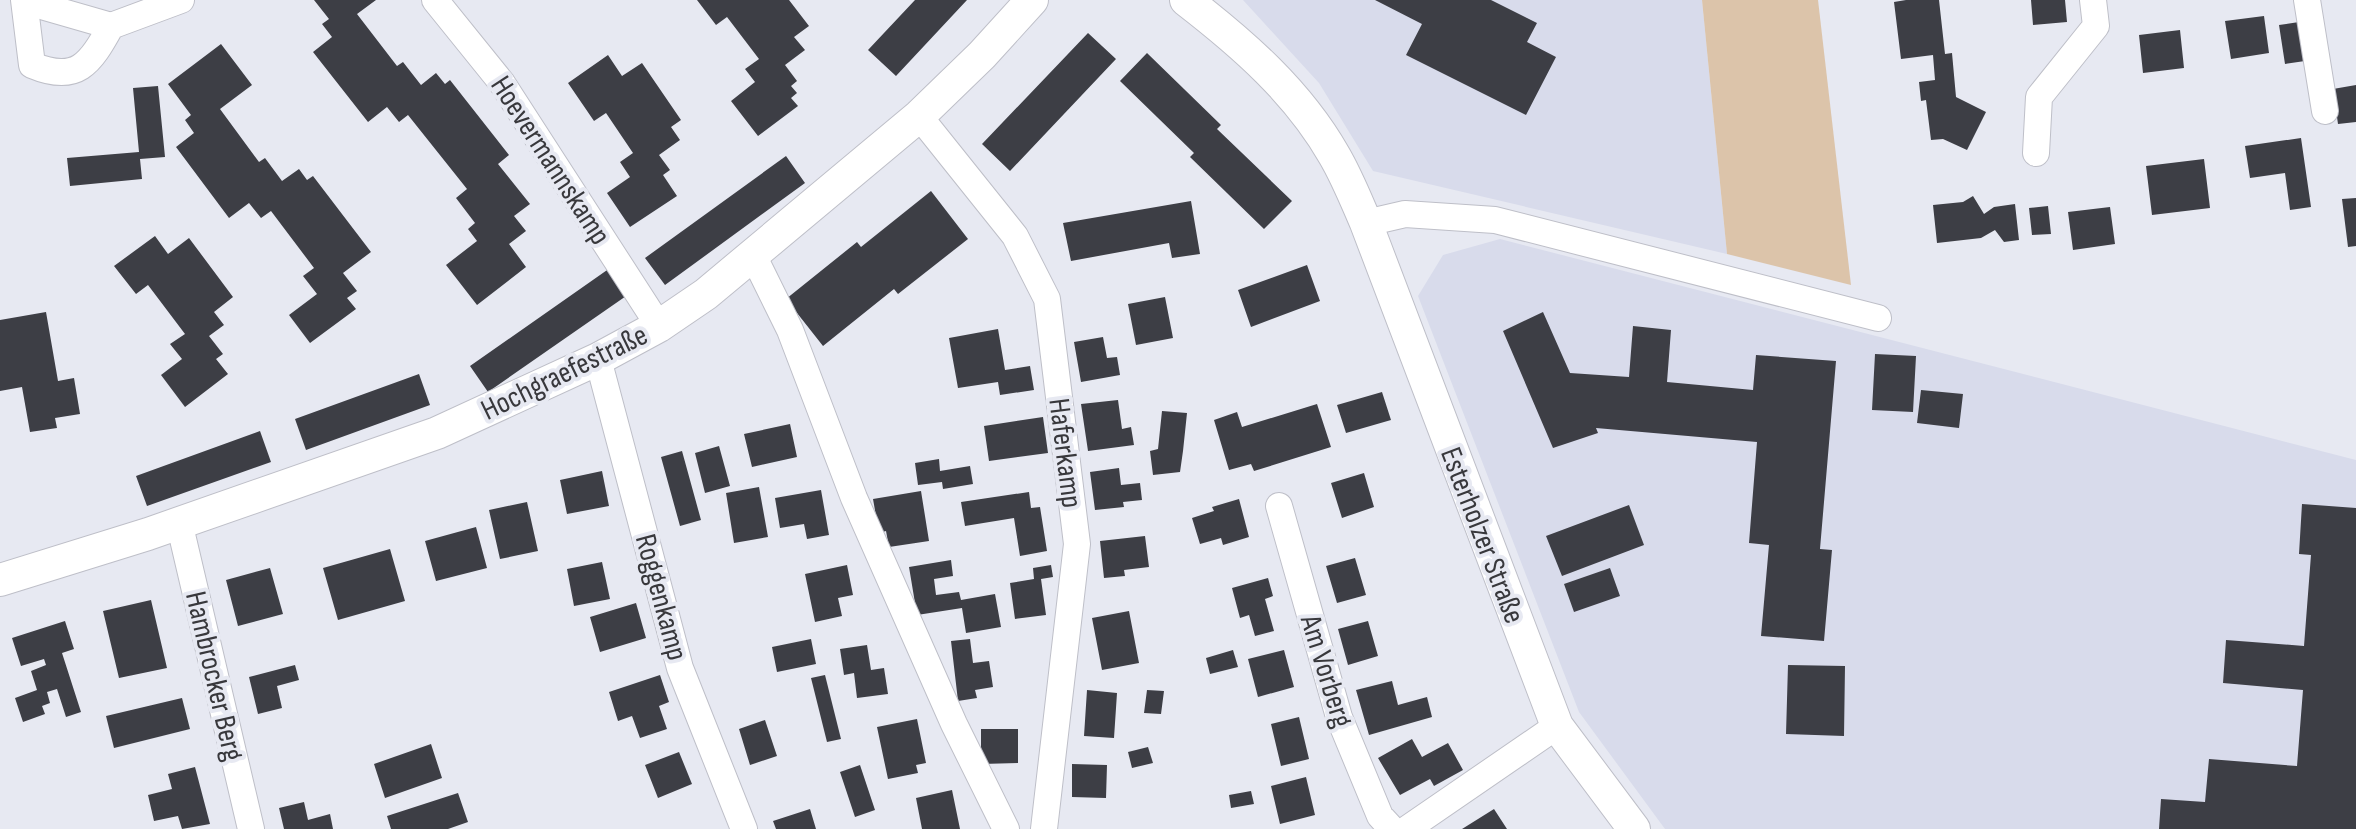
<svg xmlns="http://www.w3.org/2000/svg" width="2356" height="829" font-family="'Sofia Sans Condensed',sans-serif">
	<rect width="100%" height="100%" fill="#e7e9f2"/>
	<!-- built -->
	<path fill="#d8dbeb" d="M1243 0H1702L1727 254 1373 171 1319 83Z
		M1500 239 2356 460V829H1665L1579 712 1418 296 1443 255Z"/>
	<!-- green -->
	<path fill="#dcc4aa" d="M1702 0H1818L1851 285 1727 254Z"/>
	<!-- building -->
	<path fill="#3d3e45" d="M314 0H376L357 14 397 66 403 62 421 85 436 73 445 84 450 80 509 155 498 164 530 204 514 216 526 231 509 244 526 267 477 305 446 265 477 241 468 229 475 223 456 198 467 189 408 115 399 122 387 107 368 122 313 52 332 37 322 24 329 19Z
		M697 0H789L809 26 794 37 805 50 785 65 797 81 791 86 797 93 791 98 798 106 758 136 731 101 755 82 745 69 759 59 727 17 716 25Z
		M915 0H967L896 76 868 50Z
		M1375 0H1491L1537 23 1527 42 1556 57 1526 115 1406 55 1422 24Z
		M1906 0H1939L1945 54 1952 53 1956 97 1986 112 1967 150 1943 139 1931 140 1926 100 1921 101 1919 82 1935 80 1933 55 1901 59 1894 2Z
		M2031 0H2065L2067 22 2033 25Z
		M2264 16 2269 53 2231 59 2225 21Z
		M2299 22 2305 61 2285 64 2279 25Z
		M2180 30 2184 68 2143 73 2139 35Z
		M1088 33 1116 59 1010 171 982 144Z
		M221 44 252 85 220 109 259 162 265 158 282 181 299 169 307 180 313 176 371 252 343 273 357 291 347 298 356 309 310 343 289 315 317 294 303 276 314 268 271 211 261 218 249 203 229 218 176 147 194 133 185 120 191 115 168 84Z
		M1147 53 1221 125 1217 129 1292 201 1264 229 1190 157 1194 153 1120 81Z
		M608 55 622 76 642 63 681 120 671 127 680 140 659 155 670 170 663 175 677 196 630 227 607 193 630 177 620 162 633 153 606 113 594 121 568 83Z
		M2356 85V122L2338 124 2333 89Z
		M158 86 165 157 140 159 142 179 70 186 67 158 139 152 133 88Z
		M2301 138 2311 207 2290 210 2285 173 2250 178 2245 146Z
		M786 156 805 183 665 285 645 258Z
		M2204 159 2210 208 2152 215 2146 166Z
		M931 191 968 239 898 294 894 289 823 346 786 299 857 242 861 247Z
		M1973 196 1984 214 1994 207 2015 204 2019 240 2004 242 1995 230 1981 238 1937 243 1933 205 1963 202Z
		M2356 198V246L2348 247 2342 199Z
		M1191 201 1200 254 1172 258 1169 243 1071 261 1063 223Z
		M2048 206 2051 234 2032 235 2029 208Z
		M2110 207 2115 244 2073 250 2068 212Z
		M155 236 168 254 189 238 233 297 214 312 224 325 209 336 223 354 216 359 228 374 185 407 161 375 182 359 170 344 185 334 148 285 136 294 114 266Z
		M1307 265 1320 301 1251 327 1238 290Z
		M610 268 629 294 488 392 470 366Z
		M1165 297 1173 338 1136 345 1128 304Z
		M46 312 58 381 74 378 80 414 55 418 57 428 30 432 22 387 0 391V320Z
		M1543 312 1570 373 1629 377 1633 326 1671 330 1667 382 1753 390 1756 355 1836 361 1820 549 1832 550 1824 641 1761 636 1769 545 1749 543 1757 442 1596 428 1598 433 1553 448 1503 331Z
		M998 329 1005 370 1030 366 1034 390 1000 395 998 382 958 388 949 338Z
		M1103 337 1107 358 1117 357 1120 375 1081 382 1074 342Z
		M1875 354 1916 356 1913 412 1872 410Z
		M419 374 430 405 306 450 295 419Z
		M1921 390 1963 394 1959 428 1917 423Z
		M1382 392 1391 420 1346 433 1337 405Z
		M1118 400 1122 429 1131 427 1134 445 1088 451 1081 404Z
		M1317 404 1331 447 1254 471 1251 464 1229 470 1214 420 1237 412 1242 427Z
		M1162 411 1187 413 1183 451 1180 472 1153 475 1150 451 1158 449Z
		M1043 417 1048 453 989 461 984 426Z
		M790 424 797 457 752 467 744 434Z
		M260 431 271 462 147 506 136 476Z
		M719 446 730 486 705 493 695 453Z
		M682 451 701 520 680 526 661 457Z
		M939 459 940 471 970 466 973 484 943 489 942 482 918 485 915 463Z
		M1119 468 1121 485 1140 483 1142 500 1123 502 1124 507 1095 510 1090 472Z
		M602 471 609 506 567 514 560 480Z
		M1364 473 1374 507 1342 518 1331 483Z
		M759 487 768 537 734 543 726 493Z
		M821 490 829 535 807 539 804 524 780 528 775 498Z
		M921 491 929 541 889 547 886 531 879 533 873 499Z
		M1029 492 1031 508 1040 507 1047 551 1020 556 1014 518 965 526 961 502Z
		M1239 499 1249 537 1223 545 1221 538 1200 544 1192 518 1214 511 1212 507Z
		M527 502 538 551 500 559 489 510Z
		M2302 504 2356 508V829H2159L2161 799 2205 802 2209 759 2297 766 2303 690 2223 683 2226 640 2304 646 2311 555 2299 554Z
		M1629 505 1644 545 1562 576 1546 536Z
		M476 527 487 568 436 581 425 541Z
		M1145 536 1149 567 1124 570 1125 576 1104 578 1100 541Z
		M390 549 405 601 338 620 323 568Z
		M1355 558 1366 595 1337 603 1326 566Z
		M951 560 953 576 934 579 936 595 959 592 961 600 995 594 1001 627 966 633 962 608 917 615 909 567Z
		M602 562 610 599 574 606 567 569Z
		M847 565 853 595 838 598 842 616 815 622 805 574Z
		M1051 565 1053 577 1041 579 1046 615 1015 619 1010 583 1034 579 1033 568Z
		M270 568 283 614 238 626 226 580Z
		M1610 568 1620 596 1574 612 1564 584Z
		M1268 578 1273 596 1265 599 1274 631 1255 636 1249 615 1240 618 1232 588Z
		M151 600 167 668 119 678 103 611Z
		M636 603 646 638 600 652 590 617Z
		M1129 611 1139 663 1102 670 1092 618Z
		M65 621 74 649 62 653 81 712 66 717 57 689 47 692 50 703 42 706 45 714 23 722 15 698 37 690 31 671 46 665 44 659 21 666 12 638Z
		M1368 621 1378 656 1348 665 1338 629Z
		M811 639 816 664 777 672 772 647Z
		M970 639 973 663 989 661 993 687 975 690 977 698 958 701 951 641Z
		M867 645 871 670 884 668 888 694 857 698 854 673 844 675 840 649Z
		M1233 650 1238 667 1210 674 1206 658Z
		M1284 650 1294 687 1258 697 1248 659Z
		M295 665 299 680 277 686 282 708 258 714 249 677Z
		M1788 665 1845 666 1844 736 1786 734Z
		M660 675 669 702 659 706 667 729 640 738 632 716 618 721 609 692Z
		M825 675 841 739 827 742 811 678Z
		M1392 681 1398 705 1427 697 1432 717 1369 735 1356 690Z
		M1087 690 1117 693 1114 738 1084 736Z
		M1147 690 1164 691 1161 714 1144 713Z
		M182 698 190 729 114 748 106 716Z
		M1299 717 1309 759 1281 766 1271 724Z
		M917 719 926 763 916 765 918 773 888 779 877 727Z
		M765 720 777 756 750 765 739 729Z
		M981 729H1018V763L981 764Z
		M1412 739 1422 757 1448 743 1463 770 1434 786 1430 779 1400 795 1378 758Z
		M431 744 442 778 385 798 374 764Z
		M1148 747 1153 763 1132 768 1128 752Z
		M679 752 692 784 658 798 645 765Z
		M1072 764 1107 765 1106 798 1072 797Z
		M860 765 875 810 855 817 840 772Z
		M195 767 210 824 182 829 178 816 154 821 148 795 172 789 168 774Z
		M1306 777 1315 815 1280 824 1271 786Z
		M952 790 960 829H922L916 798Z
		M1251 791 1254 804 1231 808 1229 795Z
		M458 793 468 822 448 829H391L387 816Z
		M304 802 308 820 330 814 333 829H284L279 808Z
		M810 809 816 829H776L773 821Z
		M1494 809 1507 829H1462Z"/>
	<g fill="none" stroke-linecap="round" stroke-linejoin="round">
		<defs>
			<path id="minor" d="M24 0 32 65C77 84 90 64 111 26
				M33 0 45 7 111 26 181 0
				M435 0 502 83 659 326
				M2307 0 2325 111
				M919 116 1015 236 1047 299 1077 544 1044 829
				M2036 153 2039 97 2096 26 2093 0
				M1366 223 1405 214 1495 220 1878 318
				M753 255 790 330 854 498 954 724 1006 829
				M598 359 680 668 744 829
				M1279 506 1339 717 1380 816 1392 829
				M179 522 251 829
				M1407 829 1557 726"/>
			<path id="major" d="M1186 0C1243 44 1298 92 1334 155 1347 177 1356 200 1366 223L1557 726 1634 829
				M0 580 148 534 437 433 598 359 659 326 706 294 919 116 982 55 1032 0"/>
		</defs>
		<!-- minor casing -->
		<use href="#minor" stroke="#bebfc8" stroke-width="28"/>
		<!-- major casing -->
		<use href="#major" stroke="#bebfc8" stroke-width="34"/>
		<!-- minor -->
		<use href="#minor" stroke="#fff" stroke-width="26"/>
		<!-- major -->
		<use href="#major" stroke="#fff" stroke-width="32"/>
	</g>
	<g text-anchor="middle" stroke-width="8" stroke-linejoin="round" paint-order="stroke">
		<!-- street labels -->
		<g font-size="30" fill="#38383c" stroke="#e7e9f2">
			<text transform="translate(551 160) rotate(57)" y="10">Hoevermannskamp</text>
			<text transform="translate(564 372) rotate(-26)" y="10">Hochgraefestraße</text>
			<text transform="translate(1066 453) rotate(83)" y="10">Haferkamp</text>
			<text transform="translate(1483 535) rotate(69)" y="10">Esterholzer Straße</text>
			<text transform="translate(662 597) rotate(75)" y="10">Roggenkamp</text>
			<text transform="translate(1327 671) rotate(73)" y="10">Am Vorberg</text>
			<text transform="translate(215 676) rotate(77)" y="10">Hambrocker Berg</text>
		</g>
	</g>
</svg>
